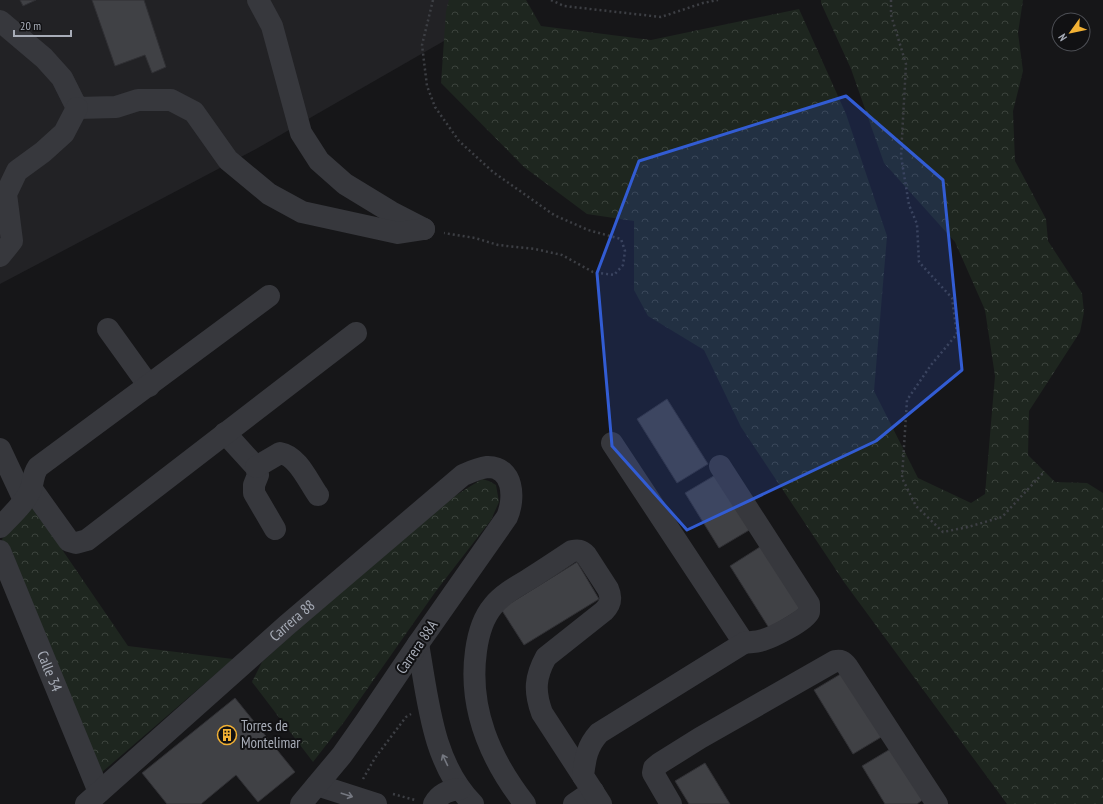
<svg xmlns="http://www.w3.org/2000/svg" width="1103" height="804" font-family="'PT Sans Narrow',sans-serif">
	<defs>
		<pattern id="forest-crowns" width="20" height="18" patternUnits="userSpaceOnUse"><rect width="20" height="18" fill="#1e261f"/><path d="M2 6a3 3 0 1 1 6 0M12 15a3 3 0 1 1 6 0" fill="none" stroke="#3c433d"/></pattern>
	</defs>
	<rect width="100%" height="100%" fill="#161618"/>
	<!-- built -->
	<path fill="#222225" d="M0 0H515L256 149 0 284Z"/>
	<!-- forest -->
	<path fill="url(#forest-crowns)" d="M449 0H526L541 26 651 40 799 9 846 114 887 236 874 391 918 478 971 503 985 494 995 376 985 310 955 242 884 163 851 69 821 3V0H1023L1018 33 1023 71 1013 111 1015 161 1046 219 1048 241 1082 293 1084 312 1080 332 1029 411 1028 455 1055 482 1087 483 1103 493V804H1007L844 582 741 427 704 350 648 316 634 290V221L587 214 524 167 441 83 446 11Z
		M482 479 489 481 496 485 499 502 491 520 436 591 344 722 313 762 252 682 262 662 325 605 445 502Z
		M33 507 128 646 233 659 101 773 2 539Z"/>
	<!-- building -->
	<path fill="#404145" stroke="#303034" d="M20 0H36L23 6Z
		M92 0H144L166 67 152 73 145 55 115 66Z
		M667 399 708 464 677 483 637 419Z
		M717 474 751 529 719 548 685 493Z
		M763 545 803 607 769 628 730 566Z
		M577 562 599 599 524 645 501 609Z
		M844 672 883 736 853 754 814 690Z
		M235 698 295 772 258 802 236 775 201 804H167L142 773Z
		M892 748 924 799 917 804H885L862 766Z
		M705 763 730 804H689L675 781Z"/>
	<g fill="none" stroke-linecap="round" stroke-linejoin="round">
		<!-- path -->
		<path stroke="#3d3f44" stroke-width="2.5" stroke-dasharray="2 3" stroke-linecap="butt" d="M433 0 422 45 427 86 435 107 459 141 493 172 554 215 588 230 621 239 625 251 623 265 614 275 593 272 562 255 535 249 498 245 475 238 444 233
			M551 0 564 6 661 17 703 3 718 0
			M891 0V15L906 64 901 156 909 205 917 224 919 262 952 298 957 334 931 365 907 400 902 478 916 506 943 532 968 527 1002 517 1044 472
			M363 779 375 758 406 717 411 714
			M393 794 415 800"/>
		<!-- minor -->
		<g stroke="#37383d" stroke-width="22">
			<path d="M258 0 272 26 301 133 319 161 345 184 391 212 424 229"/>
			<path d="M0 21 44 58 62 78 77 108 116 107 138 100H171L194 112 228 160 269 194 302 212 398 233 424 229"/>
			<path d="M0 256 12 241 6 194 17 171 43 152 64 133 77 108"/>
			<path d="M108 329 149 386"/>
			<path d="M225 433 256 467 258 475 254 485V493L275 529"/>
			<path d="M612 443 744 643"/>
			<path d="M0 449 24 500"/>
			<path d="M256 467 280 453C298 456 308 481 318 495"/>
			<path d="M31 488 69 541 76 543 87 540 356 333"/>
			<path d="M0 527C11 516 25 503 31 489 34 480 32 476 38 467L269 296"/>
			<path id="s1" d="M0 551 99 792"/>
			<path d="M418 644C428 699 432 763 473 804"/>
			<path d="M317 785 376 804"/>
			<path id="s2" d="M86 804 287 625 463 475C470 472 479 468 487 467 514 466 515 499 507 517L418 644 366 721 342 755 301 804"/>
			<path d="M434 804C440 793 449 790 460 789"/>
			<path d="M525 804C490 759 468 709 476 651 478 636 482 619 493 606 502 595 514 588 526 581 542 571 557 561 572 551 578 550 581 550 586 555L608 589C612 598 611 604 604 611L546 657C535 677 534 691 542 713L583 776"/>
			<path d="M574 804 593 791"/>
			<path d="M601 804 583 776C585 759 587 746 599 733L744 643C751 642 757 642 763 640 773 637 805 621 809 612V604L720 466"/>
			<path d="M671 804 653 773 654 768 660 763 700 738 835 661C841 660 843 661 847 666L937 804"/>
		</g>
	</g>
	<!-- one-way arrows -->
	<defs><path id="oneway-shaft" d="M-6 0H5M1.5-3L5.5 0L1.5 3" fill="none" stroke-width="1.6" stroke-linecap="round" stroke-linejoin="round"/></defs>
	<g stroke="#757881">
		<use href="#oneway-shaft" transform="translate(445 760) rotate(-115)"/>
		<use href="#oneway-shaft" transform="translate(347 795) rotate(18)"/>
	</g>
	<!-- marked area -->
	<path fill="#325cd3" fill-opacity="0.2" stroke="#325cd3" stroke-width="3" stroke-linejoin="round" d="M846 96 943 180 962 370 876 441 687 530 612 446 597 273 639 161Z"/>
	<!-- icons -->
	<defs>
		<symbol id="building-ring" viewBox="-11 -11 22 22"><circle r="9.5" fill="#111113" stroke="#f2b134" stroke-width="1.5"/><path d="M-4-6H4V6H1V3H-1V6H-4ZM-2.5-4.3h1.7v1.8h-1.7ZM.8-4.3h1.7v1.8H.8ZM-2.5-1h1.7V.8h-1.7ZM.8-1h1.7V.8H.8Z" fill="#f2b134"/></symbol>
	</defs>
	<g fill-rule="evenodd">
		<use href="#building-ring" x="216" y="724" width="22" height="22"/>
	</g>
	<g text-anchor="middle" stroke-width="4" stroke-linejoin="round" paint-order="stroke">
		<!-- street labels -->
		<g font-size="15" fill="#a8adb8" stroke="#111113">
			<text dy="5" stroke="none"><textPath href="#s2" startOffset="276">Carrera 88</textPath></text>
			<text transform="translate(417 647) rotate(-56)" y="5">Carrera 88A</text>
			<text dy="5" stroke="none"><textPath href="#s1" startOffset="130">Calle 34</textPath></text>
		</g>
		<!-- poi labels -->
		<g font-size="15" fill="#a8adb8" stroke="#111113" text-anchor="start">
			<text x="241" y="731">Torres de<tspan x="241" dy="17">Montelimar</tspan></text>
		</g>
	</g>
	<!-- north arrow -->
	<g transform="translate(1071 32) rotate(237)"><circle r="19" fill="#111113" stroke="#4d4f55"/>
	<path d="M0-3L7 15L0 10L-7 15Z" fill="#f2b134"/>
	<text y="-6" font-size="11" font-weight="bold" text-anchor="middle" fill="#a8adb8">N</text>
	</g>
	<!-- scale -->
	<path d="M14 30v6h57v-6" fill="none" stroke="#a8adb8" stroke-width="2"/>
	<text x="20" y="30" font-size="12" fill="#a8adb8" stroke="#111113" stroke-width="3" paint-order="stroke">20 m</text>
</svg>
